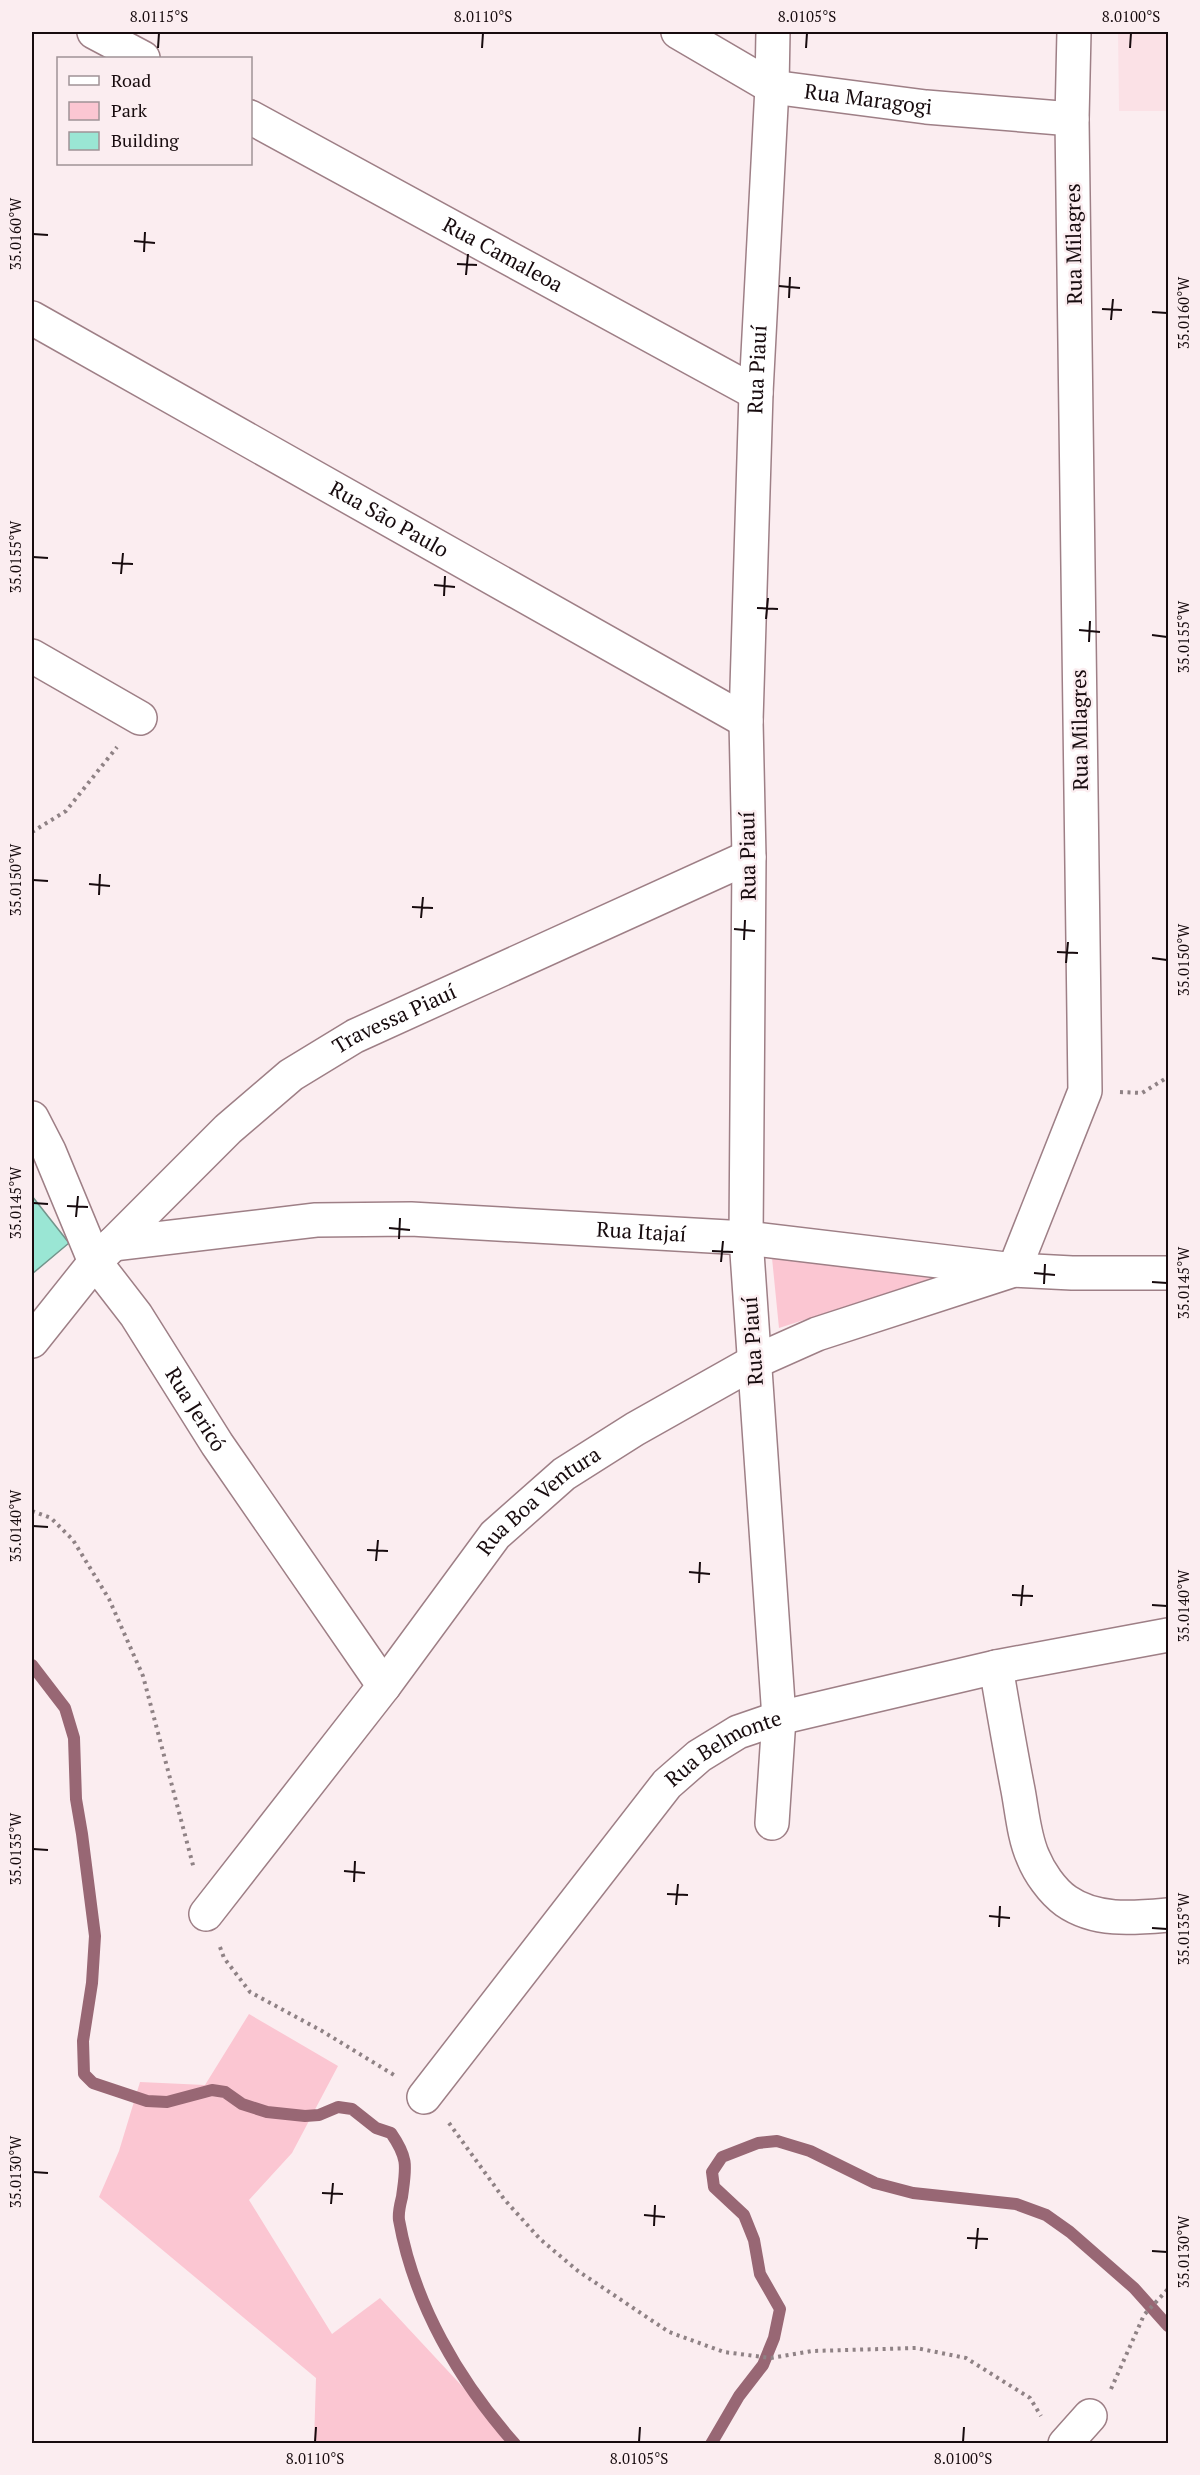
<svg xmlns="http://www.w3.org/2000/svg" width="1200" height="2475" font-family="'PT Serif',serif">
	<rect width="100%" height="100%" fill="#fbedf0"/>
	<!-- built -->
	<path fill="#fbe1e6" d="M1118 32H1168V111H1119Z"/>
	<!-- green -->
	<path fill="#fbc6d2" d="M771 1248 961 1269 779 1328Z
		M249 2014 338 2066 292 2153 249 2200 332 2334 380 2298 501 2428 521 2443H314L316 2378 99 2197 119 2151 140 2082 205 2085Z"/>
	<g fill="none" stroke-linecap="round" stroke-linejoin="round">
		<!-- stream -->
		<path stroke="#986774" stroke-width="12" d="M32 1665 65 1708 74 1738 76 1799 82 1834 95 1936 92 1983 83 2041 84 2074 93 2083 147 2101 167 2102 212 2090 225 2092 242 2104 267 2112 305 2116 319 2115 338 2107 352 2109 376 2128 391 2133C409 2159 406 2167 402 2197 400 2205 398 2212 399 2220 414 2304 459 2381 515 2444
			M711 2444 739 2396 763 2365 774 2338 780 2309 760 2274 754 2240 744 2215 714 2187 712 2172 722 2157 758 2143 777 2141 810 2151 875 2183 913 2193 1016 2204 1046 2215 1070 2232 1134 2288 1168 2326"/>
	</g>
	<!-- building -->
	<path fill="#9ae6d4" stroke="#73958c" stroke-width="1.5" d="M32 1196 69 1243 32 1274Z"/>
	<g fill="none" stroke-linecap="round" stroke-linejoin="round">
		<defs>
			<g id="minor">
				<path d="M94 32 143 58"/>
				<path id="s1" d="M678 32 772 87 926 107 1072 119"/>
				<path id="s2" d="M250 117 756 393"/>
				<path id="s3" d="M32 318 746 721"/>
				<path d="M32 656 140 718"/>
				<path id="s4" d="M32 1118 49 1151 95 1262 136 1315 217 1444 384 1686"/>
				<path id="s5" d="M113 1244 316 1220 411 1219 746 1238 1014 1270 1072 1273H1168"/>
				<path id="s6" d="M32 1341 95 1262 228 1129 291 1075 355 1036 749 857"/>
				<path d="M996 1667C1003 1708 1010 1749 1018 1790 1022 1811 1024 1837 1033 1857 1039 1872 1052 1891 1066 1901 1096 1922 1134 1918 1168 1915"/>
				<path id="s7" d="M772 1823 779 1718 746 1238 749 857 746 721 756 393 772 87 773 32"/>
				<path id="s8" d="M206 1914 384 1686 495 1535 564 1474 635 1429 754 1362 817 1334 1014 1270 1085 1091 1072 119 1074 32"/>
				<path id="s9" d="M424 2097 667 1784 699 1756 738 1732 779 1718 996 1667 1168 1635"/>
				<path d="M1065 2444 1090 2416"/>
			</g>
		</defs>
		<!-- minor casing -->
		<use href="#minor" stroke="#9e7f86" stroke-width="36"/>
		<!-- path -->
		<path stroke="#8f8285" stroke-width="4" stroke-dasharray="3 4.5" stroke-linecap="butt" d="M32 832 66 811 117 747
			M1120 1092 1142 1093 1168 1077
			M32 1511 51 1518 73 1540 109 1599 143 1676 194 1869
			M220 1947 224 1958 250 1992 322 2031 394 2075
			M449 2123 504 2199 540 2239 578 2271 669 2332 724 2352 771 2358 812 2351 916 2348 966 2358 1030 2398 1041 2416
			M1111 2389 1144 2315 1168 2289"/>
		<!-- minor -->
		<use href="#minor" stroke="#fff" stroke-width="33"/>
	</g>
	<!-- ticks -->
	<path fill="none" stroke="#170b0e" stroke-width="2" d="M158 48 159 33M482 48 483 33M806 48 807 33M1130 48 1131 33M33 234 48 235M134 241 155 243M144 252 145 232M457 264 477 265M466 275 468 254M779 286 800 288M789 298 790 277M1102 309 1122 310M1152 312 1167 313M1111 320 1113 299M33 557 48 558M112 563 133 564M121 574 123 553M434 585 455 587M444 596 445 576M757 608 778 609M766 619 768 598M1079 630 1100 632M1152 635 1167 637M1089 642 1090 621M33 880 48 881M89 884 110 886M99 895 100 874M412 907 433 908M421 918 423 897M734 929 755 931M744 940 745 920M1057 952 1078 953M1152 958 1167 960M1066 963 1068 942M33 1203 48 1204M67 1206 88 1207M76 1217 78 1196M389 1228 410 1230M399 1239 400 1218M712 1251 733 1252M721 1262 723 1241M1034 1273 1055 1275M1152 1282 1167 1283M1044 1284 1045 1264M33 1526 48 1527M367 1550 388 1551M376 1561 378 1540M689 1572 710 1574M699 1583 700 1562M1012 1595 1033 1596M1152 1605 1167 1606M1021 1606 1023 1585M33 1849 48 1850M344 1871 365 1873M354 1882 355 1861M667 1894 688 1895M676 1905 678 1884M989 1916 1010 1918M999 1927 1000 1906M1152 1928 1167 1929M33 2172 48 2173M322 2193 343 2194M331 2204 333 2183M644 2215 665 2217M654 2226 655 2205M967 2238 988 2239M976 2249 978 2228M1152 2251 1167 2252M315 2442 316 2427M639 2442 640 2427M963 2442 964 2427"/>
	<g text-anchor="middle" stroke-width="5" stroke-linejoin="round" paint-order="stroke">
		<!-- street labels -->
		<g font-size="21" fill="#170b0e" stroke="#fbedf0">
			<text dy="7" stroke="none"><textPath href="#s1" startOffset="206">Rua Maragogi</textPath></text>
			<text transform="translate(1074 244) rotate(-91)" y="7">Rua Milagres</text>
			<text dy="7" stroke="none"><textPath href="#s2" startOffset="288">Rua Camaleoa</textPath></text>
			<text dy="7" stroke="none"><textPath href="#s7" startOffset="1455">Rua Piauí</textPath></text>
			<text dy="7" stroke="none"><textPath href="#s3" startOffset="410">Rua São Paulo</textPath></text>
			<text transform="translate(1080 730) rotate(-91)" y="7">Rua Milagres</text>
			<text transform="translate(748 856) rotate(-91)" y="7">Rua Piauí</text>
			<text dy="7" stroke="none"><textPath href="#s6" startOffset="490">Travessa Piauí</textPath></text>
			<text dy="7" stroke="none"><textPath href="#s5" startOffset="530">Rua Itajaí</textPath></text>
			<text transform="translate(753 1341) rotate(-94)" y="7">Rua Piauí</text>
			<text dy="7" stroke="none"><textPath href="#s4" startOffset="336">Rua Jericó</textPath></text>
			<text dy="7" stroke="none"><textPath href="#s8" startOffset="532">Rua Boa Ventura</textPath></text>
			<text dy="7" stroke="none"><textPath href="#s9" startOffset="464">Rua Belmonte</textPath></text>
		</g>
	</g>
	<!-- border -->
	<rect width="1200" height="2475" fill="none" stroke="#fbedf0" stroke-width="66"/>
	<!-- legend -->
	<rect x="57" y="57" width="195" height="108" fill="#fbedf0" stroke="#a09396" stroke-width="1.5"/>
	<rect x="69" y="76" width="30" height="9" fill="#ffffff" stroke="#a09396" stroke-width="1.5"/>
	<text x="111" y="87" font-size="18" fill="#170b0e">Road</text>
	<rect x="69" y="102" width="30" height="18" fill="#fbc6d2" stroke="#a09396" stroke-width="1.5"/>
	<text x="111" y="117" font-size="18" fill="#170b0e">Park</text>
	<rect x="69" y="132" width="30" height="18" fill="#9ae6d4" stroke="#a09396" stroke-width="1.5"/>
	<text x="111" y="147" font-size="18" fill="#170b0e">Building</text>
	<rect x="33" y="33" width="1134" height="2409" fill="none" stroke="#170b0e" stroke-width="2"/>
	<g font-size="15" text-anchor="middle" fill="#170b0e">
		<text x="159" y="22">8.0115°S</text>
		<text x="483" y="22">8.0110°S</text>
		<text x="807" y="22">8.0105°S</text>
		<text x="1131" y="22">8.0100°S</text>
		<text transform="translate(16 234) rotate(-90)" y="5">35.0160°W</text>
		<text transform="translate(1184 313) rotate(-90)" y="5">35.0160°W</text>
		<text transform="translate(16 557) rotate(-90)" y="5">35.0155°W</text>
		<text transform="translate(1184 637) rotate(-90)" y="5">35.0155°W</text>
		<text transform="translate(16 880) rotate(-90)" y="5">35.0150°W</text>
		<text transform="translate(1184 960) rotate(-90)" y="5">35.0150°W</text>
		<text transform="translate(16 1203) rotate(-90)" y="5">35.0145°W</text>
		<text transform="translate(1184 1283) rotate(-90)" y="5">35.0145°W</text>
		<text transform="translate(16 1526) rotate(-90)" y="5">35.0140°W</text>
		<text transform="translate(1184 1606) rotate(-90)" y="5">35.0140°W</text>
		<text transform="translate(16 1849) rotate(-90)" y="5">35.0135°W</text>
		<text transform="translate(1184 1929) rotate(-90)" y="5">35.0135°W</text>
		<text transform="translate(16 2172) rotate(-90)" y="5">35.0130°W</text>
		<text transform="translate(1184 2252) rotate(-90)" y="5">35.0130°W</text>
		<text x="315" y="2464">8.0110°S</text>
		<text x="639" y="2464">8.0105°S</text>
		<text x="963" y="2464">8.0100°S</text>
	</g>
</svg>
